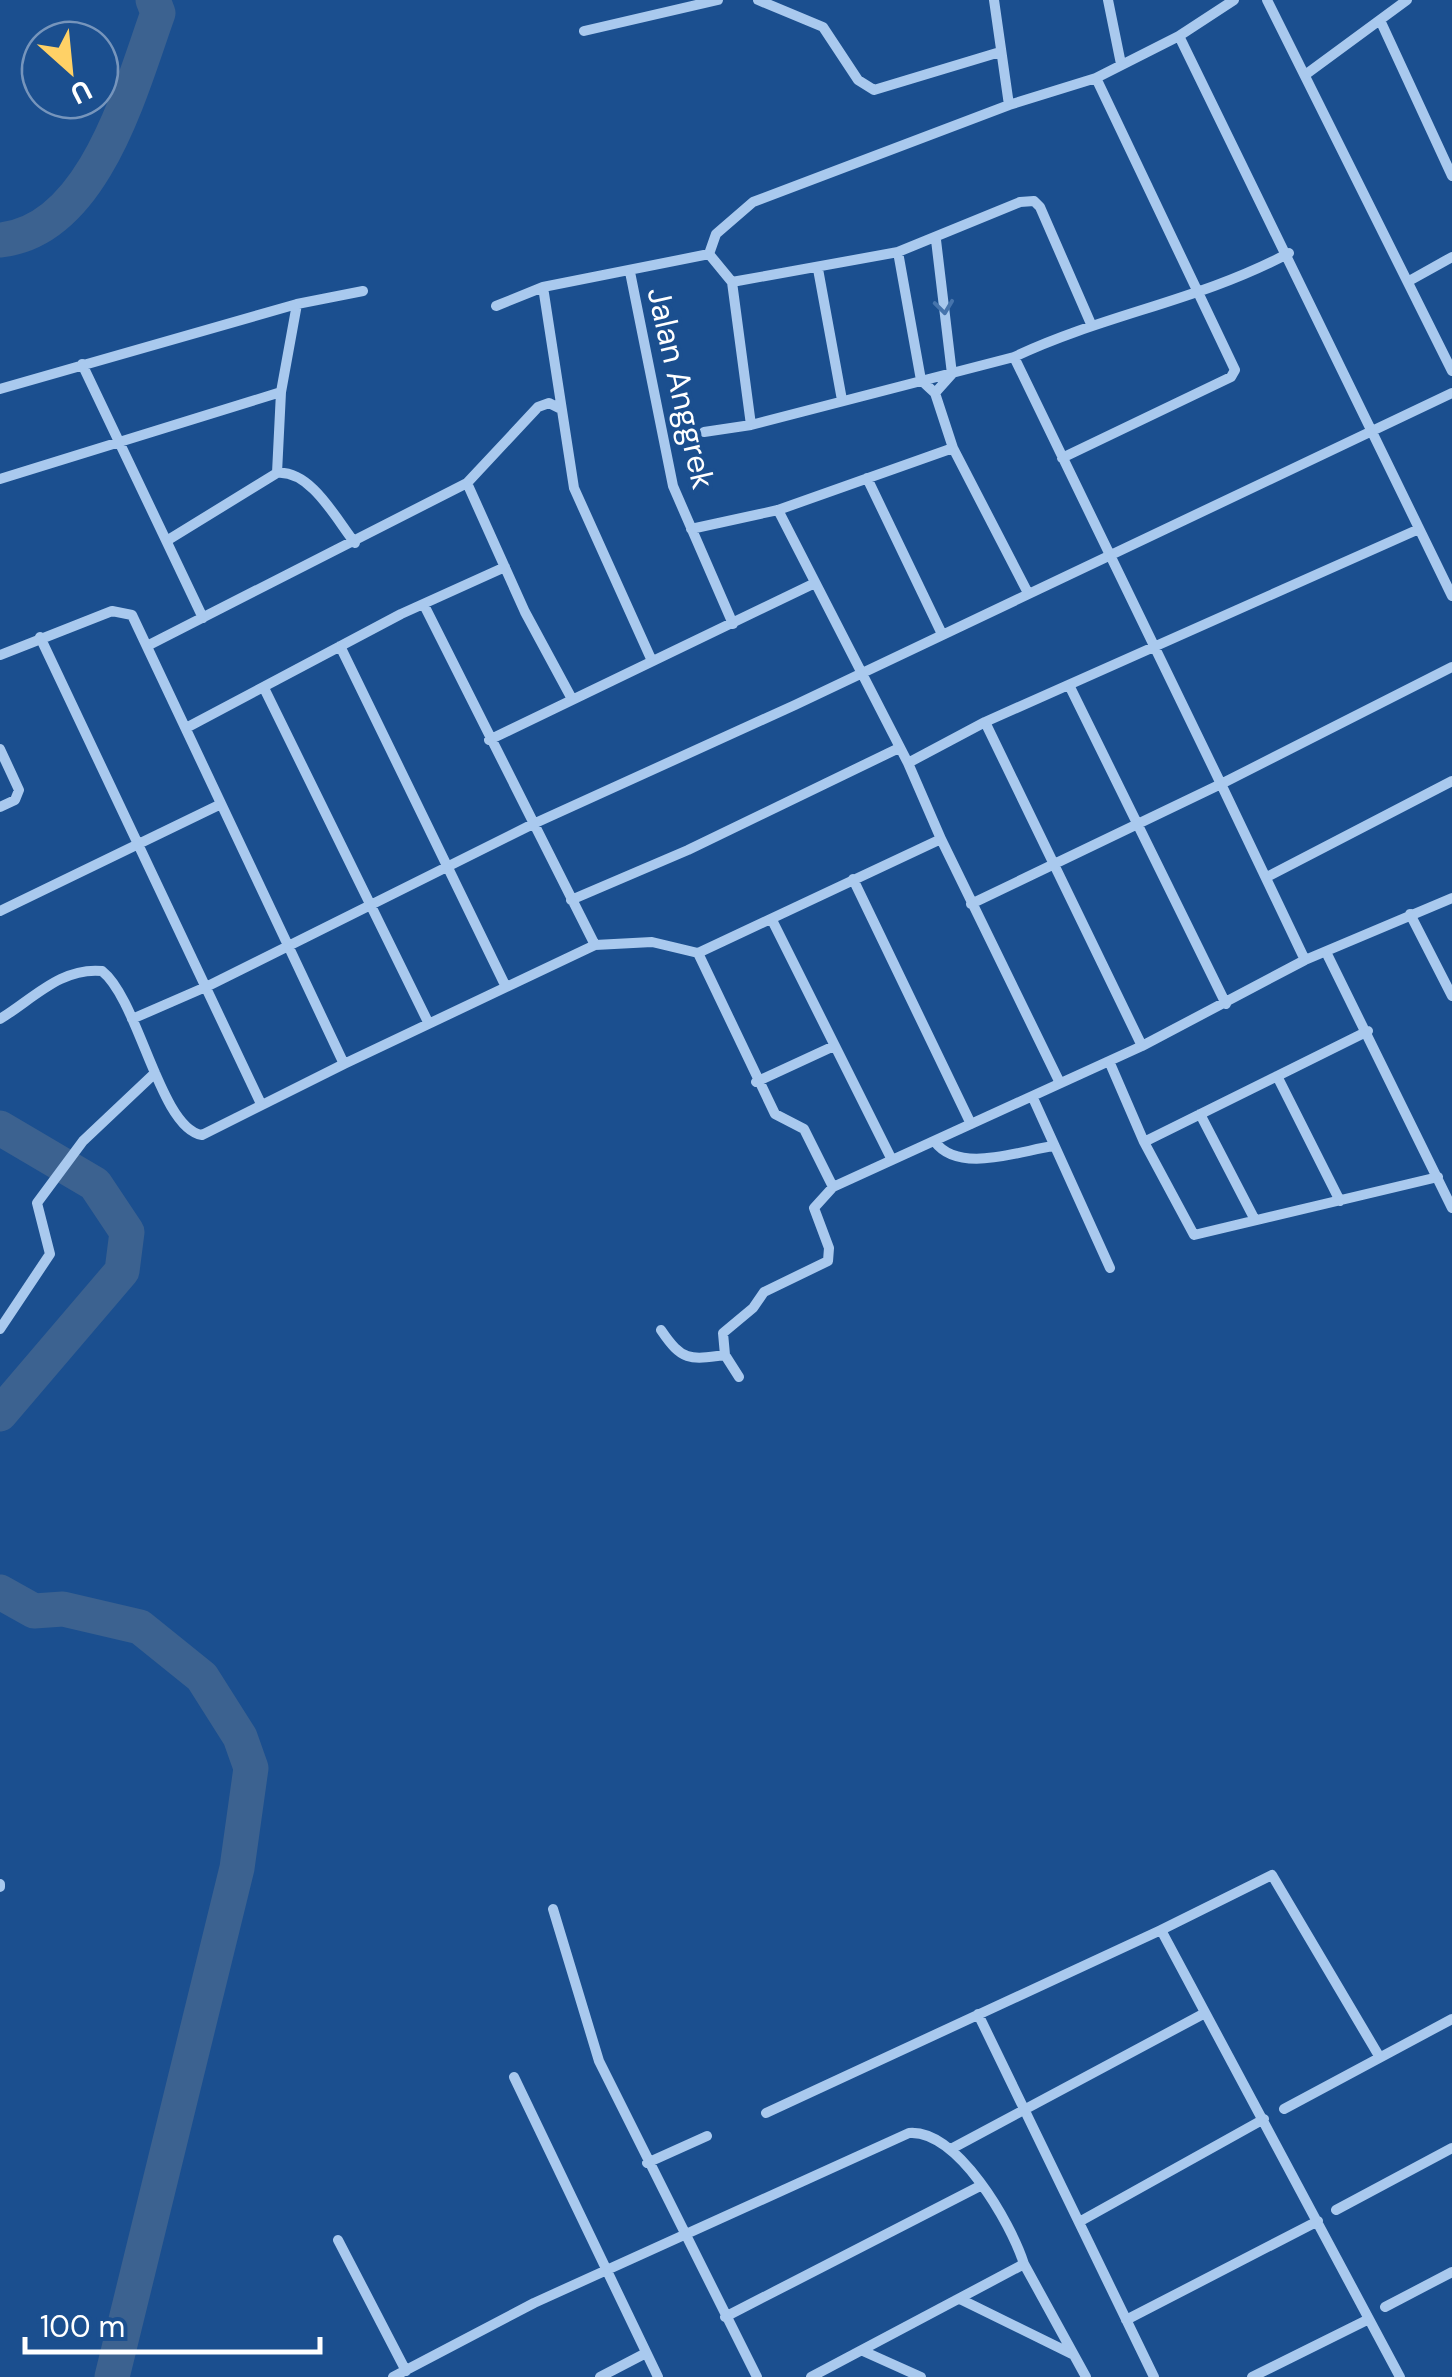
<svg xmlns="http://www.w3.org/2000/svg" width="1452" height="2377" font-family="'DM Sans',sans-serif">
	<rect width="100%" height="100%" fill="#1b4f8f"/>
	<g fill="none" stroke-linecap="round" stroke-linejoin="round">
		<!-- river -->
		<path stroke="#3c6290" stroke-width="35" d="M0 240C94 231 131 88 158 13L153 0
			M0 1128 95 1184 127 1232 122 1271 0 1414
			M0 1592 34 1611 63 1609 140 1627 202 1677 240 1737 251 1768 237 1868 112 2377"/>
		<!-- street -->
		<path stroke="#a9c9ee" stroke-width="10" d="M758 0 823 27 858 80 874 90 1000 52
			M994 0 1009 105
			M1108 0 1121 64
			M1267 0 1452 371
			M1380 20 1452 176
			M584 31 718 0
			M1179 36 1452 596
			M1305 75 1407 0
			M898 252 921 380
			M709 254 716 234 753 202 1009 105 1096 78 1179 36 1234 0
			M818 269 842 400
			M630 272 673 486 733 624
			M1409 281 1452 257
			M732 282 751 425
			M543 287 574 488 652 661
			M496 306 543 287 709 254 732 282 898 252 1020 202 1034 201 1040 207 1091 324
			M1014 357C1105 314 1199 301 1289 253
			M82 364 203 618
			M921 380 935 393 953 448 1028 593
			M0 389 297 304
			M935 393 952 374 936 240
			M559 408 549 403 538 407 467 483 525 612 572 699
			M704 432 751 425 1014 357 1221 784 971 904
			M1062 458 1231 377 1235 370 1096 78
			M277 473 281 392 297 304 363 291
			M867 478 941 632
			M0 479 281 392
			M778 510 908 763 941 839
			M691 529 778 510 953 448
			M168 540 277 473C311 470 336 519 355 543
			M424 605 595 945 652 942 698 953
			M40 637 261 1104
			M147 646 467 483
			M340 646 506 987
			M0 655 112 611 132 615 344 1064 595 945
			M1069 685 1226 1004
			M264 688 428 1022
			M985 722 1142 1046
			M186 728 401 614 505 567
			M489 740 815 583
			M0 749 19 790 15 800 0 807
			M908 763 985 722 1419 529
			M1267 877 1452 781
			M853 879 971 1124
			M571 900 688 850 899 748
			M0 911 219 805
			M1410 914 1452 996
			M772 920 892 1160
			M1326 952 1452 1208
			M1305 960 1221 784 1452 667
			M0 1019C33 999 61 967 102 971 139 1000 160 1129 202 1135L344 1064
			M132 1019 208 986 531 825 795 705 1452 393
			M1109 1061 1144 1142 1194 1235 1438 1177
			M1277 1076 1340 1201
			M756 1082 834 1046
			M1033 1098 1110 1268
			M1200 1114 1255 1220
			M935 1142C959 1174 1019 1151 1053 1146
			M1144 1142 1368 1031
			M833 1187 804 1129 775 1114 698 953 941 839 1059 1081
			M0 1329 50 1254 37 1203 83 1141 155 1073
			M661 1330C682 1361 689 1360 725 1355
			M739 1377 725 1355 723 1333 753 1308 764 1292 828 1261 829 1248 814 1208 833 1187 1142 1046 1305 960 1452 898
			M0 1884V1887
			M553 1909 599 2061 757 2377
			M1161 1930 1272 1875 1379 2056
			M978 2014 1154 2377
			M514 2077 658 2377
			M1284 2109 1452 2019
			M766 2113 1161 1930 1400 2377
			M951 2149 1205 2013
			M647 2163 707 2136
			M1336 2210 1452 2148
			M1079 2222 1264 2119
			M338 2240 406 2371
			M962 2300 1074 2355
			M1385 2307 1452 2272
			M725 2317 982 2185
			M1126 2320 1318 2221
			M863 2351 921 2377
			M393 2377 534 2303 909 2133C957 2129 1011 2223 1024 2264
			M600 2377 646 2353
			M811 2377 1024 2264 1086 2377
			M1252 2377 1367 2320"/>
	</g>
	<!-- one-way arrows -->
	<defs><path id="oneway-chevron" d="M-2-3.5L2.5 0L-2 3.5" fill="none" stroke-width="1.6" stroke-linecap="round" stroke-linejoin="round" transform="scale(2.5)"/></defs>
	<use stroke="#4674ac" href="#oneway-chevron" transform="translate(944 307) rotate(83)"/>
	<g text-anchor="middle" stroke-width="8" stroke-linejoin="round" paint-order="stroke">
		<!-- street labels -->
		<g font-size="32" fill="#fff" stroke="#1b4f8f">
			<text transform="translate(681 388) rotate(77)" y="11">Jalan Anggrek</text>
		</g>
	</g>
	<!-- north arrow -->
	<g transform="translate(70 70) rotate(153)"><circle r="48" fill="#1b4f8f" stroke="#7695bc" stroke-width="2.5"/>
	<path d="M0-8L18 38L0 25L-18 38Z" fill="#ffd166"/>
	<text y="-15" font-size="28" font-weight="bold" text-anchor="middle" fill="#ffffff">U</text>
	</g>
	<!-- scale -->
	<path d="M25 2337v15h295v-15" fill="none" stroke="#ffffff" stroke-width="5"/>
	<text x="40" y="2337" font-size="30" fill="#ffffff" stroke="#1b4f8f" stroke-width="8" paint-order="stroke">100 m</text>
</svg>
